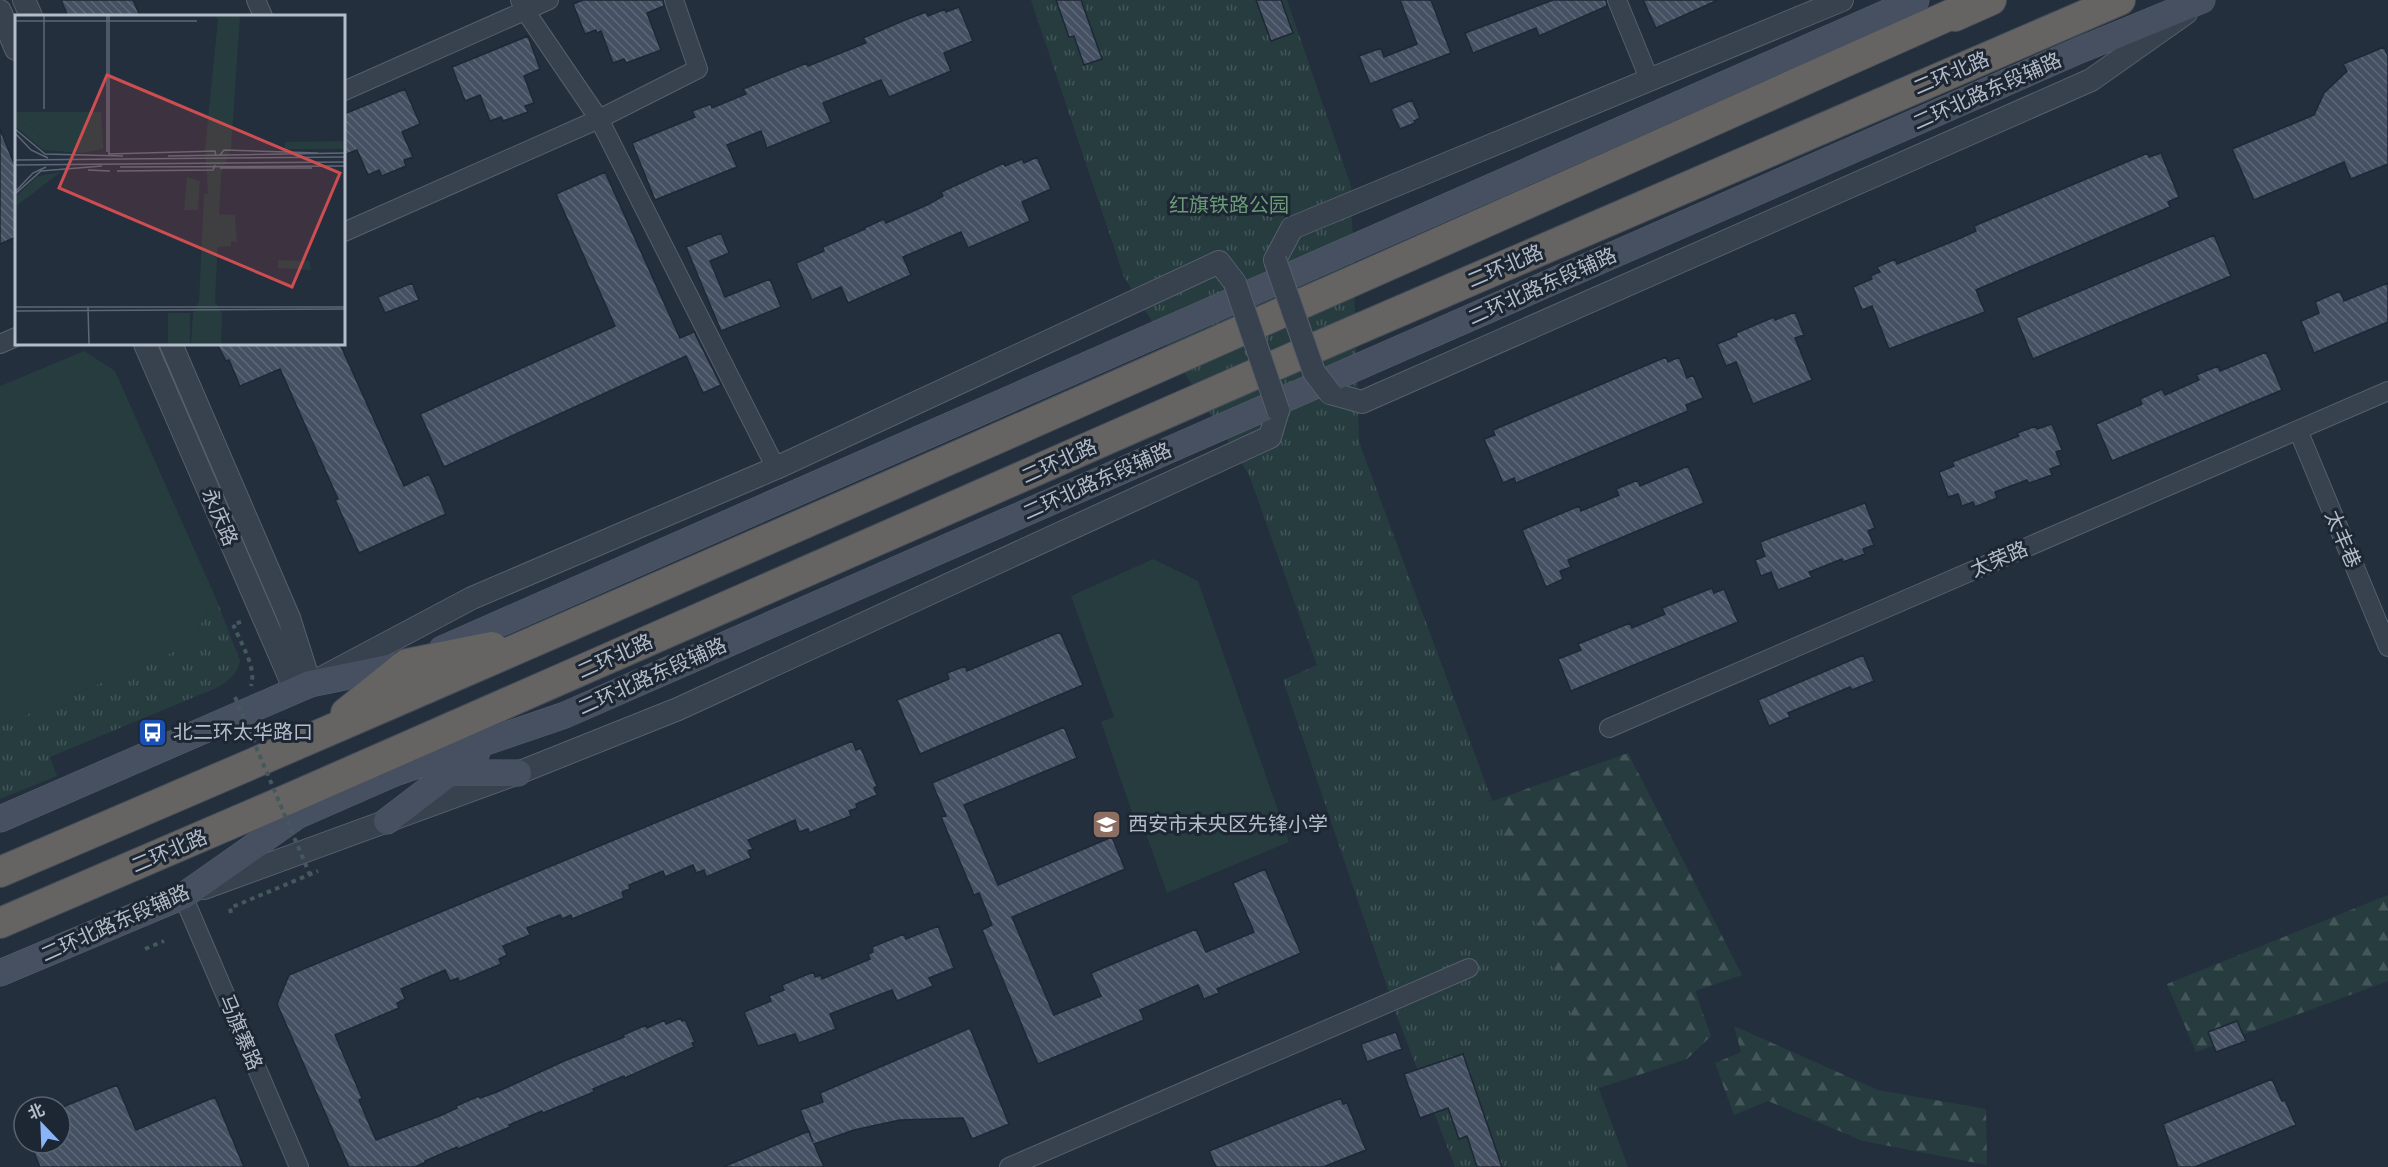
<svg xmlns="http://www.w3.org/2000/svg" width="2388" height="1167" font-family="'PT Sans','Noto Sans SC',sans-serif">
	<defs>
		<pattern id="forest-firs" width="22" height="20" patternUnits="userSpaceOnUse" patternTransform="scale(1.5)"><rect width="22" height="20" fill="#263c3f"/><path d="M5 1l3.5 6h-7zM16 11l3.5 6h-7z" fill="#435659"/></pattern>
		<pattern id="park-tufts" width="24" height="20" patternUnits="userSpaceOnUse" patternTransform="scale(1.5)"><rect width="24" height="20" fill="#263c3f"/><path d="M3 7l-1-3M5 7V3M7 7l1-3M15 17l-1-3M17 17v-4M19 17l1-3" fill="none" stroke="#435659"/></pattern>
		<pattern id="building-back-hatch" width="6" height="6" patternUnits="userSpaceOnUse" patternTransform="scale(1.5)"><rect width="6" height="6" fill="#455162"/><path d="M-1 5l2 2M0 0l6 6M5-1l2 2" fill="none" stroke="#5d6877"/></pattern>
	</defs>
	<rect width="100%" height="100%" fill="#242f3e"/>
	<!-- grass -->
	<path fill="#263c3f" d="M84 351 115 371 215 596 190 645 0 726V386Z
		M1153 559 1198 581 1289 842 1167 893 1139 814 1133 815 1101 722 1114 717 1071 596Z"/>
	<!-- forest -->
	<path fill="url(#forest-firs)" d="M1628 753 1742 975 1695 991 1711 1036 1687 1059 1593 1090 1453 815Z
		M2388 895V981L2196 1052 2167 984Z
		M1734 1026 1878 1090 1986 1109 1987 1165 1863 1141 1768 1101 1734 1115 1715 1063 1741 1052Z"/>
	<!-- park -->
	<path fill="url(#park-tufts)" d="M1031 0H1287L1351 186 1359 442 1628 1167H1455L1398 1019 1283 680 1317 665 1249 475 1124 277Z
		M215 596 240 661C236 676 229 681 216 688L50 757 57 776 0 799V726L190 645Z"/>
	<!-- building -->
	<path fill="url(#building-back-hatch)" stroke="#1f2835" stroke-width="1.5" d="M61 0H133L140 16H68Z
		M583 0H663L664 6 647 13 661 50 626 63 624 59 613 63 601 31 597 33 596 30 585 34 573 4Z
		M1056 0H1081L1102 59 1084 65 1074 36 1069 37Z
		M1256 0H1281L1293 33 1271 41Z
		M1400 0H1431L1451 53 1370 84 1359 56 1381 48 1384 57 1417 44Z
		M1553 0H1606L1607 6 1539 36 1536 28 1473 53 1465 33Z
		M1643 0H1718L1656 28Z
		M959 7 973 41 944 53 951 71 889 97 881 80 823 103 831 122 767 148 761 131 727 145 737 167 655 200 632 143 695 117 692 111 711 104 712 108 746 94 743 89 807 63 808 66 866 43 863 38 905 20 926 12 928 16 945 9 946 12Z
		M528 36 540 69 524 76 534 103 525 106 528 112 503 121 501 117 490 121 480 95 465 101 452 67Z
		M2384 47 2388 56V164L2351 179 2344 162 2254 200 2232 149 2314 115 2324 93 2347 71 2343 64Z
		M405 89 420 124 402 132 413 157 404 160 406 166 382 176 379 170 368 175 357 150 344 155V114Z
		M1412 100 1420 118 1414 121 1415 123 1400 129 1391 109Z
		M0 129 16 168V237L0 244Z
		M2148 153 2149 157 2161 153 2179 197 2168 202 2170 207 1976 290 1985 312 1889 349 1872 306 1862 310 1853 287 1872 279 1870 276 1880 272 1877 267 1895 259 1897 264 1956 240 1976 231 1974 226Z
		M1037 157 1051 189 1022 202 1030 221 968 248 961 232 903 257 911 275 848 303 841 287 812 300 796 263 824 251 823 247 865 229 864 228 884 219 886 223 929 204 943 196 941 192 1004 163 1005 166 1022 159 1024 163Z
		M605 172 680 338 694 332 721 385 703 393 686 356 444 467 420 414 615 326 556 194Z
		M721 233 729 253 710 261 725 297 770 279 781 307 721 331 686 247Z
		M2214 235 2231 276 2033 359 2016 318Z
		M412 283 419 300 385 313 378 297Z
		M2388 283V322L2314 353 2301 321 2319 313 2315 302 2340 291 2344 301Z
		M1795 312 1804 335 1795 338 1812 380 1753 404 1736 362 1726 366 1717 344 1737 336 1736 333 1774 317 1775 320Z
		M217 344H340L404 486 429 474 446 514 359 553 335 500 338 499 280 369 240 386 229 360 226 361Z
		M2266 352 2282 390 2112 461 2096 424 2142 404 2140 399 2162 389 2165 395 2199 380 2196 375 2218 366 2220 371Z
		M1666 357 1668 362 1679 357 1687 378 1693 375 1703 398 1686 405 1688 411 1516 483 1514 478 1503 483 1484 439 1495 435 1493 430Z
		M2052 424 2062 450 2056 452 2061 465 2050 469 2052 475 2029 483 2027 480 1995 492 1997 498 1975 507 1973 502 1962 506 1958 494 1948 497 1939 472 1954 466 1952 462 2019 436 2017 433 2036 426 2037 429Z
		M1688 466 1704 503 1568 560 1571 567 1560 571 1563 579 1546 587 1522 530 1579 506 1581 511 1619 495 1616 489 1638 480 1640 486Z
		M1865 503 1875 528 1868 531 1874 545 1863 549 1865 554 1843 562 1842 559 1809 572 1812 577 1778 590 1771 572 1761 576 1755 560 1765 556 1760 542Z
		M1712 588 1714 593 1724 589 1738 622 1571 691 1558 659 1581 650 1578 644 1630 623 1632 628 1665 614 1662 608Z
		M1060 632 1083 685 920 754 897 700 949 679 947 673 965 666 967 671Z
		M1863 655 1874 681 1852 690 1850 687 1788 713 1790 717 1769 726 1758 700Z
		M1064 727 1077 758 964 805 998 885 1112 837 1125 869 1012 917 1054 1015 1101 996 1091 973 1196 929 1206 952 1254 932 1233 883 1265 869 1301 953 1217 989 1219 993 1204 999 1198 985 1140 1010 1144 1020 1038 1064 982 930 992 925 979 893 974 895 941 817 946 816 932 783Z
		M852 741 856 750 861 748 877 786 874 788 877 795 856 804 857 808 849 811 851 816 809 833 808 829 799 832 795 820 748 840 753 849 748 851 751 858 706 877 704 870 696 873 693 865 665 877 663 871 629 885 630 889 622 892 624 898 572 919 571 915 562 919 560 915 527 928 530 935 503 946 507 955 499 959 501 964 459 982 458 978 450 981 445 970 401 989 405 999 397 1003 399 1008 335 1035 362 1098 359 1100 376 1140 442 1115 457 1108 456 1106 479 1096 480 1098 497 1092 564 1061 624 1037 623 1035 646 1025 647 1028 665 1020 666 1024 681 1018 682 1021 685 1020 695 1042 692 1043 694 1047 625 1078 624 1076 593 1089 594 1092 543 1113 542 1111 509 1125 510 1127 458 1149 457 1147 425 1161 426 1162 415 1167H349L277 1004 289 975Z
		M938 926 954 968 929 978 933 986 897 1001 892 990 830 1014 836 1029 799 1043 795 1034 758 1046 744 1012 771 1001 769 996 784 990 782 985 813 972 815 977 821 975 822 979 870 959 868 954 873 952 872 947 904 934 906 939Z
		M2237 1021 2246 1041 2216 1052 2208 1032Z
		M970 1028 1009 1124 972 1139 963 1118 900 1120 854 1130 814 1144 824 1167H723L809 1131 813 1142 800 1110 823 1102 820 1093Z
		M1396 1032 1402 1049 1367 1062 1361 1044Z
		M1463 1054 1502 1167H1477L1467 1136 1459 1139 1448 1108 1420 1118 1404 1074Z
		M2272 1079 2282 1101 2285 1100 2296 1125 2195 1167H2178L2163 1124Z
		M117 1085 136 1130 215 1097 244 1167H40L30 1143H60V1108Z
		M1341 1098 1343 1104 1347 1103 1366 1150 1323 1167H1216L1209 1151Z"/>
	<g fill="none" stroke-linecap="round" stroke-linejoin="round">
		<defs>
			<path id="minor" d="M256 0 263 16
				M520 0 526 12 599 119 776 468
				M1617 0 1650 81
				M344 91 549 0
				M344 232 599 119 698 69 674 0
				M0 344 16 337
				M2298 430 2388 647
				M1609 728 2388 391
				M183 896 299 1167
				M1009 1167 1469 968"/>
			<path id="tertiary" d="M24 0 31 16
				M0 11 16 49
				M1275 260 1292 228 1842 0
				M145 344 295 690
				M171 344 289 618 310 684 472 598 776 468 1219 262 1235 283
				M1330 393 1362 402 2091 80 2186 13
				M204 888 518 773 678 709 1270 437 1278 410"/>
			<path id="secondary" d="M442 649 1916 0
				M443 773H518
				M0 819 310 684 408 664
				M387 821 477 752
				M0 973 183 896 297 816 395 773 565 715 2080 50 2202 0"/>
			<path id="trunk" d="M346 713 407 664 492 647
				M0 872C653 593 1303 304 1952 14L1955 16 1991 0
				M0 923 286 800 1326 343 2120 0"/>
		</defs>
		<!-- minor casing -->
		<use href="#minor" stroke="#565f6c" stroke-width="20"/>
		<!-- tertiary casing -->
		<use href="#tertiary" stroke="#565f6c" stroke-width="24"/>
		<!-- secondary casing -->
		<use href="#secondary" stroke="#565f6c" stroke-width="27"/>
		<!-- trunk casing -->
		<use href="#trunk" stroke="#434c59" stroke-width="32"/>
		<!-- path -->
		<path stroke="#44595c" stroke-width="4" stroke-dasharray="4.5 4.5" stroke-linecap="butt" d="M241 622 233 624C240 642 257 667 251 686
			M231 913 230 908 318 871
			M145 949 164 941"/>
		<!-- minor -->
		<use href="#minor" stroke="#38414e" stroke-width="18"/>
		<!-- tertiary -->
		<use href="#tertiary" stroke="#38414e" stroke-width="22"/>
		<!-- secondary -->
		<use href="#secondary" stroke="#465061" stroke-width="26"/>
		<!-- trunk -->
		<use href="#trunk" stroke="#656462" stroke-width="30"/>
		<defs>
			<path id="tertiary-bridge" d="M1275 260 1314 372 1330 393
				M1235 283 1278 410"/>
		</defs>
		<!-- tertiary-bridge casing -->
		<use href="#tertiary-bridge" stroke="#565f6c" stroke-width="24" stroke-linecap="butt"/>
		<!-- path-bridge -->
		<path stroke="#44595c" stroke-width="4" stroke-dasharray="4.5 4.5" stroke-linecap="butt" d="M235 697 310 875"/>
		<!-- tertiary-bridge -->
		<use href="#tertiary-bridge" stroke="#38414e" stroke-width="22"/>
	</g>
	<!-- icons -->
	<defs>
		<symbol id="bus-square" viewBox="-11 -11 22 22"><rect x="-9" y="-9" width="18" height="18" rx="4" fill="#1a4fb4" stroke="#1d2633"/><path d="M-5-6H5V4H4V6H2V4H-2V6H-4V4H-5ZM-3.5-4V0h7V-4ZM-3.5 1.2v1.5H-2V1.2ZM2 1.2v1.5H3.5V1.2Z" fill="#fff"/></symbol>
		<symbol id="school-square" viewBox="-11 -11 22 22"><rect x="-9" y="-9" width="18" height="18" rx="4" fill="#8d6e63" stroke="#1d2633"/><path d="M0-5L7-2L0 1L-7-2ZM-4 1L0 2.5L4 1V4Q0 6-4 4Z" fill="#fff"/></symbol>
	</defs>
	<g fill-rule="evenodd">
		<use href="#bus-square" x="136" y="716" width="33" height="33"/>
		<use href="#school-square" x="1090" y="808" width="33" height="33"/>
	</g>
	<g text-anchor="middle" stroke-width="6" stroke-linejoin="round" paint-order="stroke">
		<!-- street labels -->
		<g font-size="20" fill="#b4bcc9" stroke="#1d2633">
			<text transform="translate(1951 73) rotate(-23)" y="7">二环北路</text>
			<text transform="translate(1987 91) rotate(-24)" y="7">二环北路东段辅路</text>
			<text transform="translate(1505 266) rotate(-23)" y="7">二环北路</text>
			<text transform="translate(1542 286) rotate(-24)" y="7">二环北路东段辅路</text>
			<text transform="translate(1059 461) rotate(-24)" y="7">二环北路</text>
			<text transform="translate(1097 481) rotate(-24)" y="7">二环北路东段辅路</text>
			<text transform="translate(220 517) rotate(67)" y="7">永庆路</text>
			<text transform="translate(2343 539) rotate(67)" y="7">太丰巷</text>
			<text transform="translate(1999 559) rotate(-23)" y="7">太荣路</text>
			<text transform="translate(615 656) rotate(-24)" y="7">二环北路</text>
			<text transform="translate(652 676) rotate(-24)" y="7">二环北路东段辅路</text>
			<text transform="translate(169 851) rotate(-23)" y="7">二环北路</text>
			<text transform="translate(115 923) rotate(-24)" y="7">二环北路东段辅路</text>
			<text transform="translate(241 1032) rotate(67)" y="7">马旗寨路</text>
		</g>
		<!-- park labels -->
		<g font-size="20" fill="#6b9a76" stroke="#1d2633">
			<text x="1229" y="212">红旗铁路公园</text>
		</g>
		<!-- poi labels -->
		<g font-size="20" fill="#b4bcc9" stroke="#1d2633" text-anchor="start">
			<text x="173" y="739">北二环太华路口</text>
			<text x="1128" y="831">西安市未央区先锋小学</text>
		</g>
	</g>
	<!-- overview -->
	<g transform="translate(15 15)">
		<rect width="330" height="330" fill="#242f3e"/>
		<path d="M0 97H86L88 127 84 130H37L0 101ZM172 162 185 166 183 195H169ZM153 298H175V329H153Z" fill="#263c3f"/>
		<path d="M330 126V134H270V127ZM200 199 220 200 222 227 216 226V231L202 232ZM263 245 295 246 296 255 263 253Z" fill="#263c3f"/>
		<path d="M199 1H225L216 134 206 159 200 287 207 299 206 329H176L178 298 184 286 189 179H193L190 133 203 4ZM0 101 37 130H84L88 127V134L66 138 28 135 0 111ZM46 157 43 159 0 192V182L23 161Z" fill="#263c3f"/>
		<path fill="none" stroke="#5e6776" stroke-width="1.5" d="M29 1V94M92 1V137M94 1V139L200 136 201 141M0 6H182M0 114 30 139 108 141M0 118 16 135 33 143M205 140 209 135 303 138M153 141 330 138M0 145 330 142M0 150 330 147M105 152 330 151M205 153H297M73 155 95 156M102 156 198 155 200 150M0 177 18 158 31 152M0 179 26 156 87 151M0 292H330M73 292 74 329M0 296 330 294"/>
		<path fill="#ce4d50" fill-opacity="0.15" stroke="#ce4d50" stroke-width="3" d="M92 60 325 158 277 272 44 173Z"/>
		<rect width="330" height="330" fill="none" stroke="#b4bcc9" stroke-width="3"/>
	</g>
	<!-- north arrow -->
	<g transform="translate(42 1125) rotate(337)"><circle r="28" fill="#1d2633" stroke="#59626f" stroke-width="1.5"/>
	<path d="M0-4.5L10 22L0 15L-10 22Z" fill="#8ab4f8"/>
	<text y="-9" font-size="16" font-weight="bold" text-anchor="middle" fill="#b4bcc9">北</text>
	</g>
</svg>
